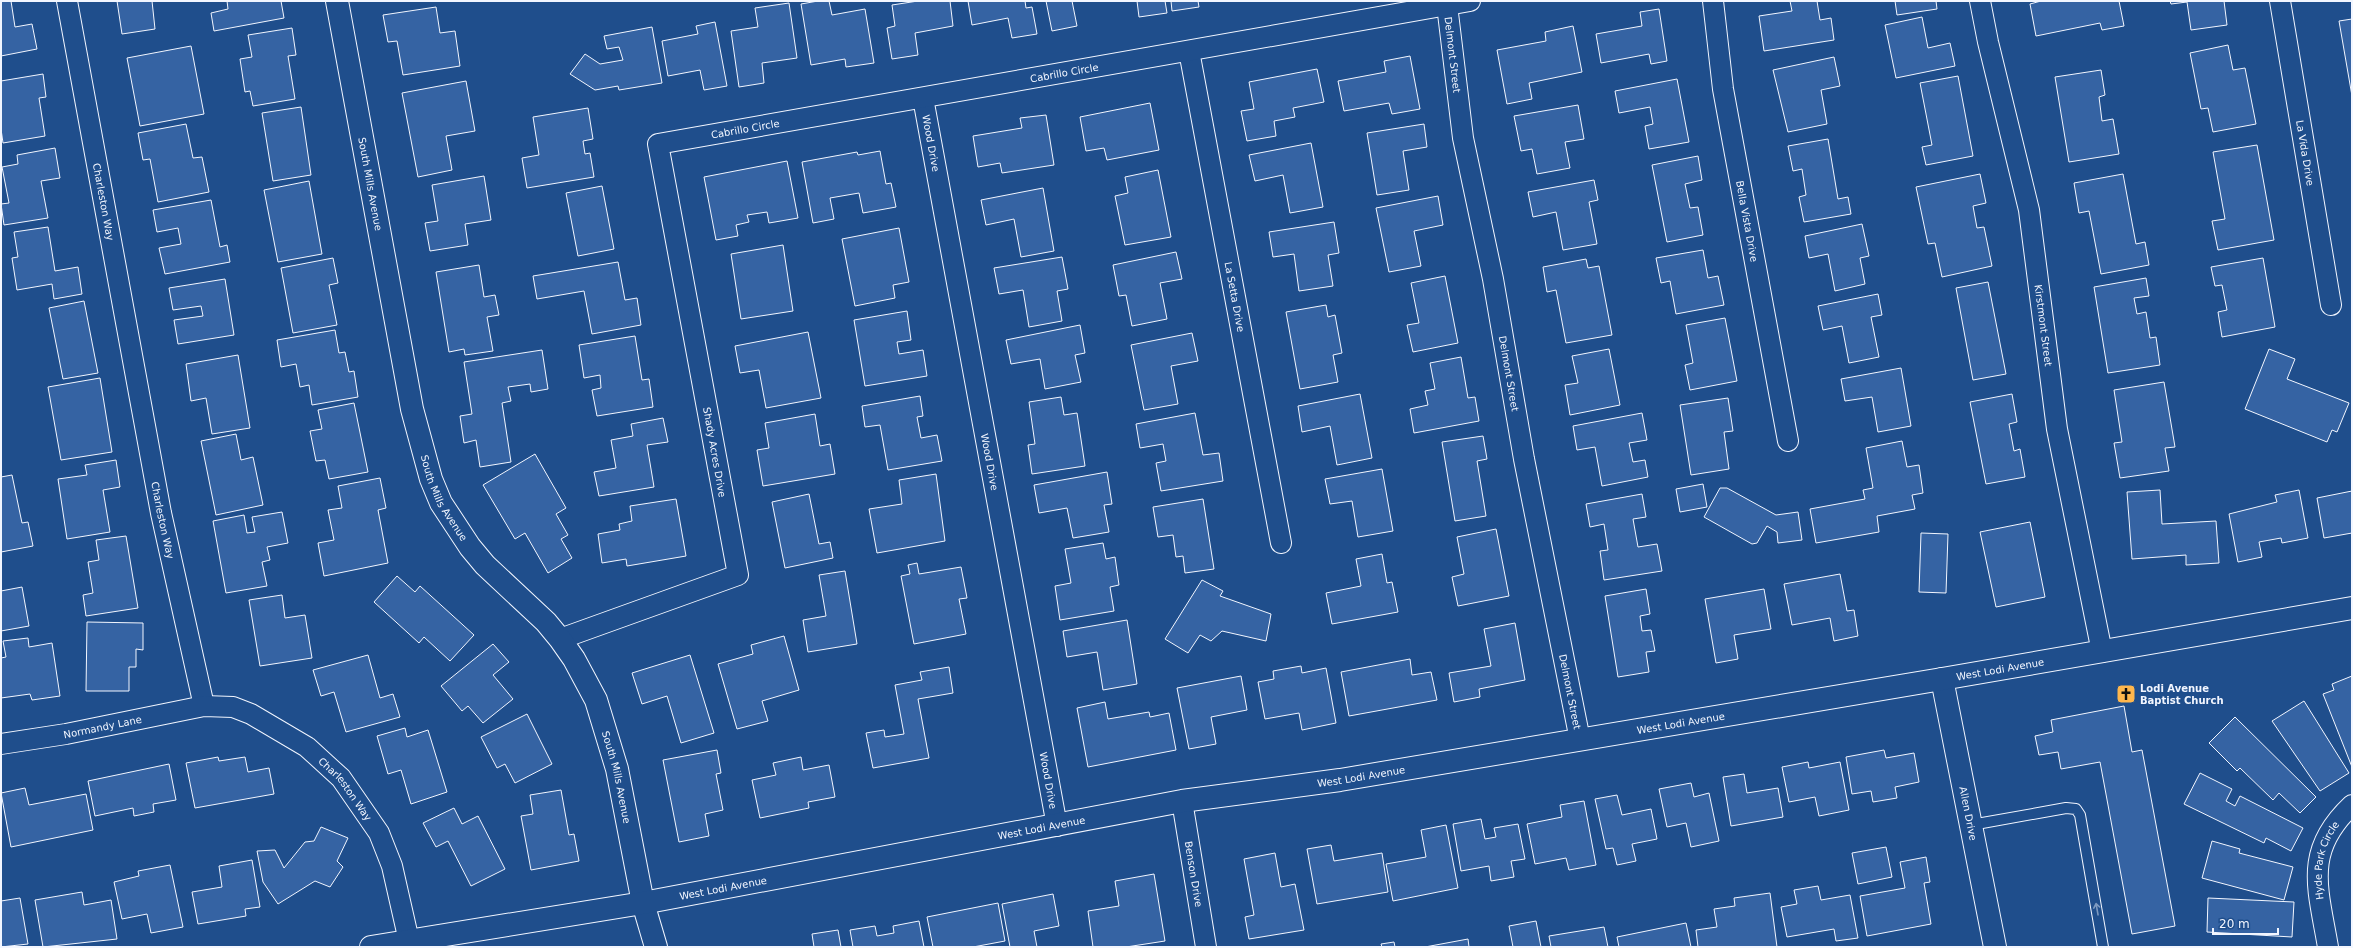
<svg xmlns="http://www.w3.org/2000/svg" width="2353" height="948" font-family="'DejaVu Sans',sans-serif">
	<rect width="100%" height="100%" fill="#1f4e8c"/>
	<!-- building -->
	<path fill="#3563a3" stroke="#f2f6ff" d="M1 1H11L15 27 32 24 37 49 1 56Z
		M117 1H152L155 29 122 34Z
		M227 1H281L284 18 214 31 211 13 228 9Z
		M818 1H829L832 15 865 9 874 63 846 67 845 59 811 65 801 4Z
		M918 1H950L953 26 915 33 918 55 892 59 887 28 895 26 892 5Z
		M968 1H1025L1026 8 1032 7 1037 34 1012 38 1008 18 972 25Z
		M1046 1H1072L1077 26 1052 31Z
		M1137 1H1165L1167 13 1139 17Z
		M1171 1H1198L1199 7 1172 11Z
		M1790 1H1817L1820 20 1831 18 1834 40 1764 51 1759 16 1792 11Z
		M1895 1H1936L1937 9 1897 15Z
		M2041 1H2119L2124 26 2102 30 2100 23 2036 36 2030 4Z
		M2170 1H2224L2227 25 2191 30 2187 2 2171 4Z
		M789 3 797 58 762 63 764 83 739 87 731 31 758 27 755 8Z
		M436 7 440 33 455 31 460 66 403 75 397 41 388 42 383 15Z
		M1659 9 1667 61 1651 64 1649 54 1601 63 1596 34 1642 26 1640 12Z
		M1922 17 1928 48 1950 43 1955 66 1896 78 1885 25Z
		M2352 19V96L2339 21Z
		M715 22 727 86 704 90 700 70 668 76 662 41 698 34 696 26Z
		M1573 26 1582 72 1529 83 1532 99 1507 104 1497 50 1546 41 1545 32Z
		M652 27 662 83 619 90 618 86 595 90 570 74 585 54 600 64 623 60 619 47 607 49 604 36Z
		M292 28 296 55 288 56 295 99 253 106 250 91 245 92 240 59 252 57 248 35Z
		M2228 45 2233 70 2245 68 2256 124 2213 132 2208 108 2201 109 2190 53Z
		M191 46 204 114 140 126 127 58Z
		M1410 56 1420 109 1392 114 1389 103 1344 111 1338 81 1386 72 1384 61Z
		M1834 57 1840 86 1821 90 1827 124 1788 132 1773 70Z
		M1317 69 1324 102 1293 108 1295 117 1274 121 1276 136 1247 141 1241 111 1254 109 1249 82Z
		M2101 70 2105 95 2099 97 2102 121 2113 119 2119 154 2069 162 2055 77Z
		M43 74 46 97 39 98 45 136 3 143 1 129V81Z
		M1958 76 1973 156 1926 165 1922 147 1932 145 1920 83Z
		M1677 79 1689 142 1649 149 1645 126 1653 124 1650 107 1619 113 1615 91Z
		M466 81 475 131 446 136 452 170 418 177 402 93Z
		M1150 103 1159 150 1107 160 1104 148 1086 151 1080 117Z
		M1578 105 1584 139 1565 142 1570 168 1537 174 1532 149 1521 151 1514 116Z
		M301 107 311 175 273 181 262 113Z
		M588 108 593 139 583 141 585 154 590 153 594 177 527 188 522 158 539 155 533 117Z
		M1046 115 1054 165 1002 173 1000 163 978 167 973 136 1022 128 1020 118Z
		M186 124 193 158 202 157 209 192 158 202 150 159 143 160 138 133Z
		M1424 124 1427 147 1403 151 1409 190 1377 195 1367 133Z
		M1828 139 1838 199 1848 197 1851 214 1804 222 1799 197 1806 195 1802 169 1793 171 1788 146Z
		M1311 143 1323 207 1290 213 1283 175 1255 181 1249 155Z
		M2257 145 2274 240 2218 250 2212 221 2225 219 2213 152Z
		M55 148 60 178 41 181 48 218 4 225 1 204 9 203 2 167 18 164 17 155Z
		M880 151 886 184 891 183 896 207 863 213 859 193 830 198 834 219 813 223 802 162 857 152 858 155Z
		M1698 156 1702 180 1685 184 1690 208 1698 207 1703 235 1667 242 1652 165Z
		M787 161 798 218 769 223 767 212 747 215 749 222 736 225 738 236 716 240 704 177Z
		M1158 170 1171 237 1125 245 1115 196 1128 193 1125 177Z
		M1980 174 1986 203 1973 206 1977 228 1984 227 1992 266 1942 277 1935 243 1928 244 1916 187Z
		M2123 174 2136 244 2145 242 2149 265 2101 274 2089 211 2079 213 2074 183Z
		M484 176 491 220 465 224 468 245 430 251 425 223 438 221 432 185Z
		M1594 180 1598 200 1589 202 1597 244 1563 250 1556 212 1533 217 1528 192Z
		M309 181 322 254 278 262 264 190Z
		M602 186 614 249 578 256 566 193Z
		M1043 188 1054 251 1021 257 1014 219 986 225 981 200Z
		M1438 196 1443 225 1414 231 1421 266 1389 272 1376 208Z
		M211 200 220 247 227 245 230 262 165 274 159 248 181 244 178 228 157 232 153 210Z
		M1334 222 1339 253 1328 255 1333 286 1299 291 1294 254 1273 257 1269 232Z
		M1862 224 1869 256 1860 258 1865 284 1835 291 1828 254 1809 258 1805 236Z
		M48 227 55 271 78 267 82 294 54 299 52 284 17 290 12 258 18 257 14 232Z
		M899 228 909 282 893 285 895 298 855 306 842 239Z
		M783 245 793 311 741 319 731 254Z
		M1703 250 1708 278 1718 276 1724 305 1676 314 1670 281 1661 283 1656 258Z
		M1176 252 1182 279 1160 283 1167 319 1132 326 1126 295 1119 296 1113 265Z
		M1062 257 1068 289 1057 291 1062 321 1029 327 1023 290 999 294 994 268Z
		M333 258 338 283 329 285 337 325 293 333 281 268Z
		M2263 258 2275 327 2222 337 2218 312 2227 310 2222 285 2215 286 2211 267Z
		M1586 259 1588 268 1599 266 1612 335 1566 343 1556 290 1547 292 1543 267Z
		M618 262 625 300 637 298 641 325 592 334 584 291 537 299 533 276Z
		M479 265 484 297 495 295 499 315 487 317 493 351 465 355 464 349 449 352 436 272Z
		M1445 276 1458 343 1413 352 1407 325 1419 323 1411 283Z
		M2146 278 2149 296 2134 298 2137 314 2146 312 2150 338 2156 337 2160 365 2108 373 2094 287Z
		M225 279 234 335 178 344 174 320 203 316 201 306 173 310 169 288Z
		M1988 282 2006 374 1973 380 1956 288Z
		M1878 294 1882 315 1871 317 1879 357 1849 363 1842 326 1823 330 1818 306Z
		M84 301 98 373 63 379 49 308Z
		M1326 305 1328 317 1335 315 1342 353 1333 355 1338 382 1300 389 1286 312Z
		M907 311 911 340 897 342 899 354 923 350 927 376 865 386 854 320Z
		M1725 318 1737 381 1690 390 1685 365 1693 363 1686 325Z
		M1080 325 1085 353 1075 355 1081 382 1045 389 1040 359 1011 364 1006 340Z
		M335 330 339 353 345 352 349 372 354 371 358 397 312 405 309 385 300 387 296 364 281 367 277 340Z
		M808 332 821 398 766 408 759 370 740 373 735 346Z
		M1192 333 1198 361 1171 366 1178 404 1144 410 1131 345Z
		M635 336 642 380 649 379 653 407 597 416 592 390 601 388 600 375 584 378 579 345Z
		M1609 349 1620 405 1570 415 1565 385 1578 383 1572 356Z
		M2269 349 2295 359 2287 379 2349 403 2337 432 2332 430 2327 442 2245 409Z
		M542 350 548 389 531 392 530 384 508 387 511 401 502 403 511 462 480 467 476 440 464 443 460 416 472 414 464 362Z
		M238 355 250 428 212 434 206 398 191 401 186 364Z
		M1461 357 1468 398 1475 397 1479 421 1414 433 1410 409 1428 405 1425 391 1435 389 1430 363Z
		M1901 368 1911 426 1878 432 1872 397 1845 401 1841 379Z
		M100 378 112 452 61 460 48 387Z
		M2164 382 2175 447 2165 448 2169 471 2120 478 2114 443 2122 442 2114 390Z
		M1360 394 1372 458 1337 465 1330 426 1302 432 1298 406Z
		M2012 394 2017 422 2009 424 2014 451 2020 449 2025 477 1986 484 1970 402Z
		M920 396 923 416 917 417 921 438 937 435 942 461 888 470 880 425 865 427 862 406Z
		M1061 397 1064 415 1077 413 1085 466 1032 474 1028 445 1035 444 1029 402Z
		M1728 398 1733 431 1724 432 1729 469 1691 475 1680 405Z
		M354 403 368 472 329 479 325 460 316 461 310 431 322 429 318 410Z
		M1195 413 1203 455 1219 453 1223 481 1161 491 1156 463 1166 461 1163 444 1140 448 1136 424Z
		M1642 413 1647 440 1629 443 1633 462 1645 460 1648 477 1602 486 1595 447 1577 450 1573 426Z
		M815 414 820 446 830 444 835 474 763 486 757 450 769 448 765 423Z
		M663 418 668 442 647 445 654 487 599 496 594 472 616 468 611 440 633 436 631 424Z
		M236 434 241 460 253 457 263 505 216 515 201 441Z
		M1483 436 1487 459 1477 461 1486 516 1455 521 1442 442Z
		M1902 441 1907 467 1919 465 1923 493 1912 495 1915 509 1877 516 1879 532 1816 543 1810 509 1865 499 1863 490 1873 488 1866 448Z
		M535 454 566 508 556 514 568 535 561 539 572 558 548 573 525 533 515 539 483 485Z
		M116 460 120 487 103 490 110 532 67 539 58 479 87 475 85 465Z
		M1382 469 1393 531 1358 537 1352 501 1330 504 1325 479Z
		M1107 472 1112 504 1104 505 1109 532 1073 538 1067 508 1039 513 1034 485Z
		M936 474 945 541 877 553 869 509 902 504 899 480Z
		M12 475 22 523 28 522 33 546 1 552V477Z
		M380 478 386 508 378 510 388 563 324 576 318 543 334 540 328 510 342 508 338 486Z
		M1703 484 1707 507 1680 512 1676 489Z
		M1720 488H1727L1776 515 1798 512 1802 540 1778 543 1777 532 1767 526 1757 543 1752 544 1704 517Z
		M2160 490 2162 524 2216 521 2219 563 2186 565V555L2132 559 2127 492Z
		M2299 490 2308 538 2282 543 2281 538 2259 542 2262 557 2238 562 2229 514 2277 502 2275 495Z
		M2352 491V533L2324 538 2317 498Z
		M809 494 819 544 830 542 833 558 785 568 772 502Z
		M1642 494 1646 517 1633 519 1638 547 1657 544 1662 571 1604 580 1600 551 1608 550 1604 524 1590 527 1586 504Z
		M676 499 686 556 627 566 626 559 602 563 598 534 620 530 619 524 632 521 630 506Z
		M1203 499 1214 569 1185 573 1183 556 1176 557 1173 535 1158 537 1153 507Z
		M282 512 288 543 267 547 270 560 262 562 267 586 226 593 213 521 244 515 247 533 255 532 252 517Z
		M2030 522 2045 597 1996 607 1980 532Z
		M1496 529 1509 596 1458 606 1452 577 1464 574 1457 537Z
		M1921 533 1948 534 1946 593 1919 592Z
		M126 536 138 608 86 616 83 595 93 593 88 562 99 560 96 540Z
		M1103 543 1106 559 1115 557 1119 585 1110 587 1114 611 1060 620 1055 586 1071 583 1065 549Z
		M1382 554 1387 583 1392 582 1398 612 1332 624 1326 593 1361 586 1356 559Z
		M917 563 919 574 961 567 967 598 959 599 966 634 914 644 901 576 910 574 908 565Z
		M845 571 857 644 808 652 803 620 826 616 819 575Z
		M1840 574 1847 611 1854 610 1858 636 1834 641 1830 618 1792 625 1784 584Z
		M397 576 415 592 420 586 474 635 450 661 424 637 419 643 374 602Z
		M1202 580 1223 591 1220 596 1271 614 1266 641 1222 631 1211 641 1200 635 1188 653 1165 639Z
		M22 587 29 626 1 631V591Z
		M1646 589 1650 614 1640 616 1642 631 1651 630 1655 651 1646 652 1649 672 1618 677 1605 596Z
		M1764 589 1771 629 1734 635 1738 659 1716 663 1705 599Z
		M282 595 285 618 305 615 312 658 260 666 249 600Z
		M1127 620 1137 684 1103 690 1097 652 1067 657 1063 631Z
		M87 622 143 623V650L136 649V667H129V691H86Z
		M1515 623 1525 680 1479 689 1480 697 1454 702 1449 673 1491 666 1484 629Z
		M784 636 799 690 762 701 768 721 737 729 718 664 753 654 751 645Z
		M28 638 29 647 52 643 60 696 32 700 30 694 1 698V658L6 657 3 641Z
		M493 644 509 662 493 675 513 699 483 723 468 706 462 711 441 686Z
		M368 655 380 698 393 694 400 717 346 732 334 692 321 696 313 670Z
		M690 655 714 733 681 743 667 696 642 704 632 673Z
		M1410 659 1412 675 1431 672 1437 700 1349 716 1341 672Z
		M1301 666 1302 673 1326 668 1336 723 1302 730 1299 713 1265 719 1258 682 1274 679 1273 671Z
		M949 667 953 693 918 699 929 758 873 768 866 733 884 730 885 737 904 734 895 685 922 680 920 672Z
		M1241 676 1247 710 1211 717 1216 744 1189 749 1177 688Z
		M2352 676V767L2323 694 2334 690 2332 684Z
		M2304 701 2349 773 2320 791 2272 721Z
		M1105 702 1108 719 1149 712 1150 717 1169 713 1176 750 1088 767 1077 708Z
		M2124 706 2132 752 2142 750 2175 926 2132 934 2100 762 2061 769 2058 752 2039 755 2035 736 2053 732 2051 720Z
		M527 714 552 764 515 783 505 764 497 768 481 737Z
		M2235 717 2316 797 2300 813 2279 793 2273 800 2240 768 2237 771 2209 743Z
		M405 728 407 737 428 730 447 792 411 804 401 770 388 774 377 736Z
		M717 750 721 773 716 774 723 810 705 814 709 836 679 842 663 760Z
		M1884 750 1886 758 1914 753 1919 782 1895 787 1897 798 1873 802 1871 791 1852 794 1846 757Z
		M218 757 219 761 245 757 248 772 269 768 274 794 195 808 186 763Z
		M801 757 803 770 829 765 835 797 808 802 809 808 760 818 752 780 776 775 773 763Z
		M1808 762 1809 768 1840 762 1849 810 1819 816 1815 797 1789 802 1782 767Z
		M169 764 176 800 153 804 154 812 134 816 133 808 95 816 88 781Z
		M2200 773 2232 789 2226 801 2235 806 2240 796 2303 828 2291 851 2266 838 2264 843 2184 804Z
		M1744 774 1747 793 1778 788 1783 817 1731 826 1723 777Z
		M1691 783 1694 797 1709 793 1719 841 1691 847 1686 823 1667 827 1659 789Z
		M25 788 29 805 86 794 93 830 11 847 1 793Z
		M561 790 569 835 574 834 579 861 531 870 521 816 533 814 530 795Z
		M1617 795 1622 815 1651 809 1657 839 1632 844 1636 861 1617 865 1613 848 1606 849 1595 799Z
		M1584 801 1596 865 1569 870 1566 858 1535 864 1527 824 1562 817 1560 805Z
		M454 808 462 824 478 816 505 869 471 886 448 841 436 847 423 823Z
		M1481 819 1485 839 1496 837 1494 828 1518 824 1525 859 1511 861 1514 877 1491 881 1489 866 1461 871 1453 824Z
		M1446 825 1458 888 1393 901 1386 864 1426 857 1421 830Z
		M321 827 348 838 337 861 343 867 330 887 315 881 278 904 263 882 257 851 275 850 284 868 305 842 314 841Z
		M2212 841 2240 849 2239 853 2293 867 2284 900 2202 878Z
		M1331 845 1334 861 1382 853 1388 892 1317 904 1307 849Z
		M1886 847 1892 877 1858 884 1852 853Z
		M1275 853 1281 887 1295 884 1304 930 1249 939 1245 917 1254 915 1244 859Z
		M1926 857 1930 882 1924 883 1931 924 1867 936 1860 896 1905 888 1900 862Z
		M252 860 260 907 245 909 246 916 198 924 192 892 222 887 219 866Z
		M170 865 183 927 151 933 147 914 122 919 114 882 139 876 138 871Z
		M1154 874 1165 941 1126 947H1093L1088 911 1119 906 1115 881Z
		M1818 886 1821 900 1850 895 1858 938 1836 941 1834 929 1787 937 1781 907 1797 904 1794 890Z
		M82 892 84 905 111 900 117 939 43 947 35 900Z
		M1770 893 1777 947H1698L1696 930 1717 927 1714 909 1735 906 1734 898Z
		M1053 894 1059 926 1034 931 1037 947H1010L1002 904Z
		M20 898 28 944 1 947V901Z
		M2208 898 2294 902 2292 937 2207 932Z
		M998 903 1005 941 973 947H933L927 917Z
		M919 921 924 947H853L850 930 875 926 877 936 894 933 893 926Z
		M1536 921 1541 947H1513L1509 926Z
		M1686 923 1691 947H1619L1617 937Z
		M1604 927 1608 947H1551L1549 936Z
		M838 930 841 947H814L812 934Z
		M1468 939 1469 947H1425Z
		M1394 942 1395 947H1382L1381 944Z"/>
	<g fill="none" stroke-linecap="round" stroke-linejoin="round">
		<defs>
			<path id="service" d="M1971 825 2066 808 2076 809 2080 815 2103 947"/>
			<g id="minor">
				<path id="s1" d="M67 1 161 513 204 706"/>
				<path id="s2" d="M1713 1 1723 89 1788 441"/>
				<path id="s3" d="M1980 1 1988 42 2029 210 2057 429 2102 652"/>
				<path id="s4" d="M2280 1 2331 305"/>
				<path id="s5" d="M1447 5 1463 138 1493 279 1524 459 1580 740"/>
				<path id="s6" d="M1189 51 1281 543"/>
				<path id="s7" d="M923 98 1057 826"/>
				<path id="s8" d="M560 639 738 575 658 144 1470 1"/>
				<path id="s9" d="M1 744 66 734 204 706 233 707 251 714 307 747 341 778 379 833 392 866 409 941"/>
				<path id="s10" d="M1182 801 1206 947"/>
				<path id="s11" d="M2328 947C2318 888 2303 851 2352 805"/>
			</g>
			<g id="tertiary">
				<path id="s12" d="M337 1 412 409 431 479 441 503 470 547 485 565 546 622 560 639 574 659 596 700 617 769 643 903 656 947"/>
				<path id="s13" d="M1942 679 1995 947"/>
			</g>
			<g id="secondary">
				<path id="s14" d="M371 947 643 903 1182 801 1340 780 1942 679 2352 608"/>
			</g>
		</defs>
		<!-- service casing -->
		<use href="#service" stroke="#f2f6ff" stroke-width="12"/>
		<!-- minor casing -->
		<use href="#minor" stroke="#f2f6ff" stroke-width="22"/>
		<!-- tertiary casing -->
		<use href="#tertiary" stroke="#f2f6ff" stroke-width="24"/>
		<!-- secondary casing -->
		<use href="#secondary" stroke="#f2f6ff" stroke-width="24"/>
		<!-- service -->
		<use href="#service" stroke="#1f4e8c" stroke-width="10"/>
		<!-- minor -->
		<use href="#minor" stroke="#1f4e8c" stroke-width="20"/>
		<!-- tertiary -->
		<use href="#tertiary" stroke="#1f4e8c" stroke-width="22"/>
		<!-- secondary -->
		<use href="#secondary" stroke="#1f4e8c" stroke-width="22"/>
	</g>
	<!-- one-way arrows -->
	<defs><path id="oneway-shaft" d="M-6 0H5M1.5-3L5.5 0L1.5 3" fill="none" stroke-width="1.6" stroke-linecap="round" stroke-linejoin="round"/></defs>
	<use stroke="#7e9ac0" href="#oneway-shaft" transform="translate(2097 909) rotate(-100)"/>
	<!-- icons -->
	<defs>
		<symbol id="church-square" viewBox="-11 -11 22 22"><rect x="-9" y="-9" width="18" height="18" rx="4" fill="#ffb74d" stroke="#1f4e8c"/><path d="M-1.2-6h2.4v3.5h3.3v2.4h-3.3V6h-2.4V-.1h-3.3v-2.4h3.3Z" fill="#111"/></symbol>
	</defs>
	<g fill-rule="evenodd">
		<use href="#church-square" x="2115" y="683" width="22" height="22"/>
	</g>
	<g text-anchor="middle" stroke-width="3" stroke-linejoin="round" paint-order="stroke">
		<!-- street labels -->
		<g font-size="10" fill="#f2f6ff" stroke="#1f4e8c">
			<text dy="4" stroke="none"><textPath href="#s5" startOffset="50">Delmont Street</textPath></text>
			<text dy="4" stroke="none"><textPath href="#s8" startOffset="1040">Cabrillo Circle</textPath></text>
			<text dy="4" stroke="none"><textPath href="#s8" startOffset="716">Cabrillo Circle</textPath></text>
			<text dy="4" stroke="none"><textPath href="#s7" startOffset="46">Wood Drive</textPath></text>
			<text dy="4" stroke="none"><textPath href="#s4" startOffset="154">La Vida Drive</textPath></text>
			<text dy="4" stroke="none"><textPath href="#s12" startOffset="186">South Mills Avenue</textPath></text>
			<text dy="4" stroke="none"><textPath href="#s1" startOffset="204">Charleston Way</textPath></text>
			<text dy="4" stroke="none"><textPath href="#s2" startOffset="223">Bella Vista Drive</textPath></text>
			<text dy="4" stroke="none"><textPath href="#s6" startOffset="250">La Setta Drive</textPath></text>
			<text dy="4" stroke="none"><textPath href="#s3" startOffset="331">Kirstmont Street</textPath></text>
			<text dy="4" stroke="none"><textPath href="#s5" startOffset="374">Delmont Street</textPath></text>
			<text transform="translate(715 452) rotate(80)" y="4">Shady Acres Drive</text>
			<text dy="4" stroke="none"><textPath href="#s7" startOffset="370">Wood Drive</textPath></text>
			<text dy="4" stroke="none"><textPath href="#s12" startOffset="510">South Mills Avenue</textPath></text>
			<text dy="4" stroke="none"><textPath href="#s1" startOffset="528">Charleston Way</textPath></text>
			<text dy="4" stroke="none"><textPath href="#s14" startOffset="1653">West Lodi Avenue</textPath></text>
			<text dy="4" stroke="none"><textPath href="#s5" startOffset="698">Delmont Street</textPath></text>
			<text dy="4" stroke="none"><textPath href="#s14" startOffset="1329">West Lodi Avenue</textPath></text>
			<text dy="4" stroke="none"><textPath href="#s9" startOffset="103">Normandy Lane</textPath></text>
			<text dy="4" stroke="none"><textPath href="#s14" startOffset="1005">West Lodi Avenue</textPath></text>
			<text dy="4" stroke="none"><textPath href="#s12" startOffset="846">South Mills Avenue</textPath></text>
			<text dy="4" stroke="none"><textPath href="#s7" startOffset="694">Wood Drive</textPath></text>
			<text dy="4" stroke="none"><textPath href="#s9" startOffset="377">Charleston Way</textPath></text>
			<text dy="4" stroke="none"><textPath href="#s13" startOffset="137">Allen Drive</textPath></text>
			<text dy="4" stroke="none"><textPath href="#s14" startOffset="681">West Lodi Avenue</textPath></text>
			<text dy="4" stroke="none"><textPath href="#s11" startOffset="89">Hyde Park Circle</textPath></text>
			<text dy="4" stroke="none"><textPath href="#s10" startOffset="74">Benson Drive</textPath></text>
			<text dy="4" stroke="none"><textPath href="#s14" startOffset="357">West Lodi Avenue</textPath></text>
		</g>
		<!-- poi labels -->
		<g font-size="10" font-weight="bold" fill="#f2f6ff" stroke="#1f4e8c" text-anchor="start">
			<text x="2140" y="692">Lodi Avenue<tspan x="2140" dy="12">Baptist Church</tspan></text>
		</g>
	</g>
	<!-- border -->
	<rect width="2353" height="948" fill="none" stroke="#f2f6ff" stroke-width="4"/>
	<!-- scale -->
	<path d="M2213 928v6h65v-6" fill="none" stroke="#f2f6ff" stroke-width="2"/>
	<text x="2219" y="928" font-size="12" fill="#f2f6ff" stroke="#1f4e8c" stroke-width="3" paint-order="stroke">20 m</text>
</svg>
